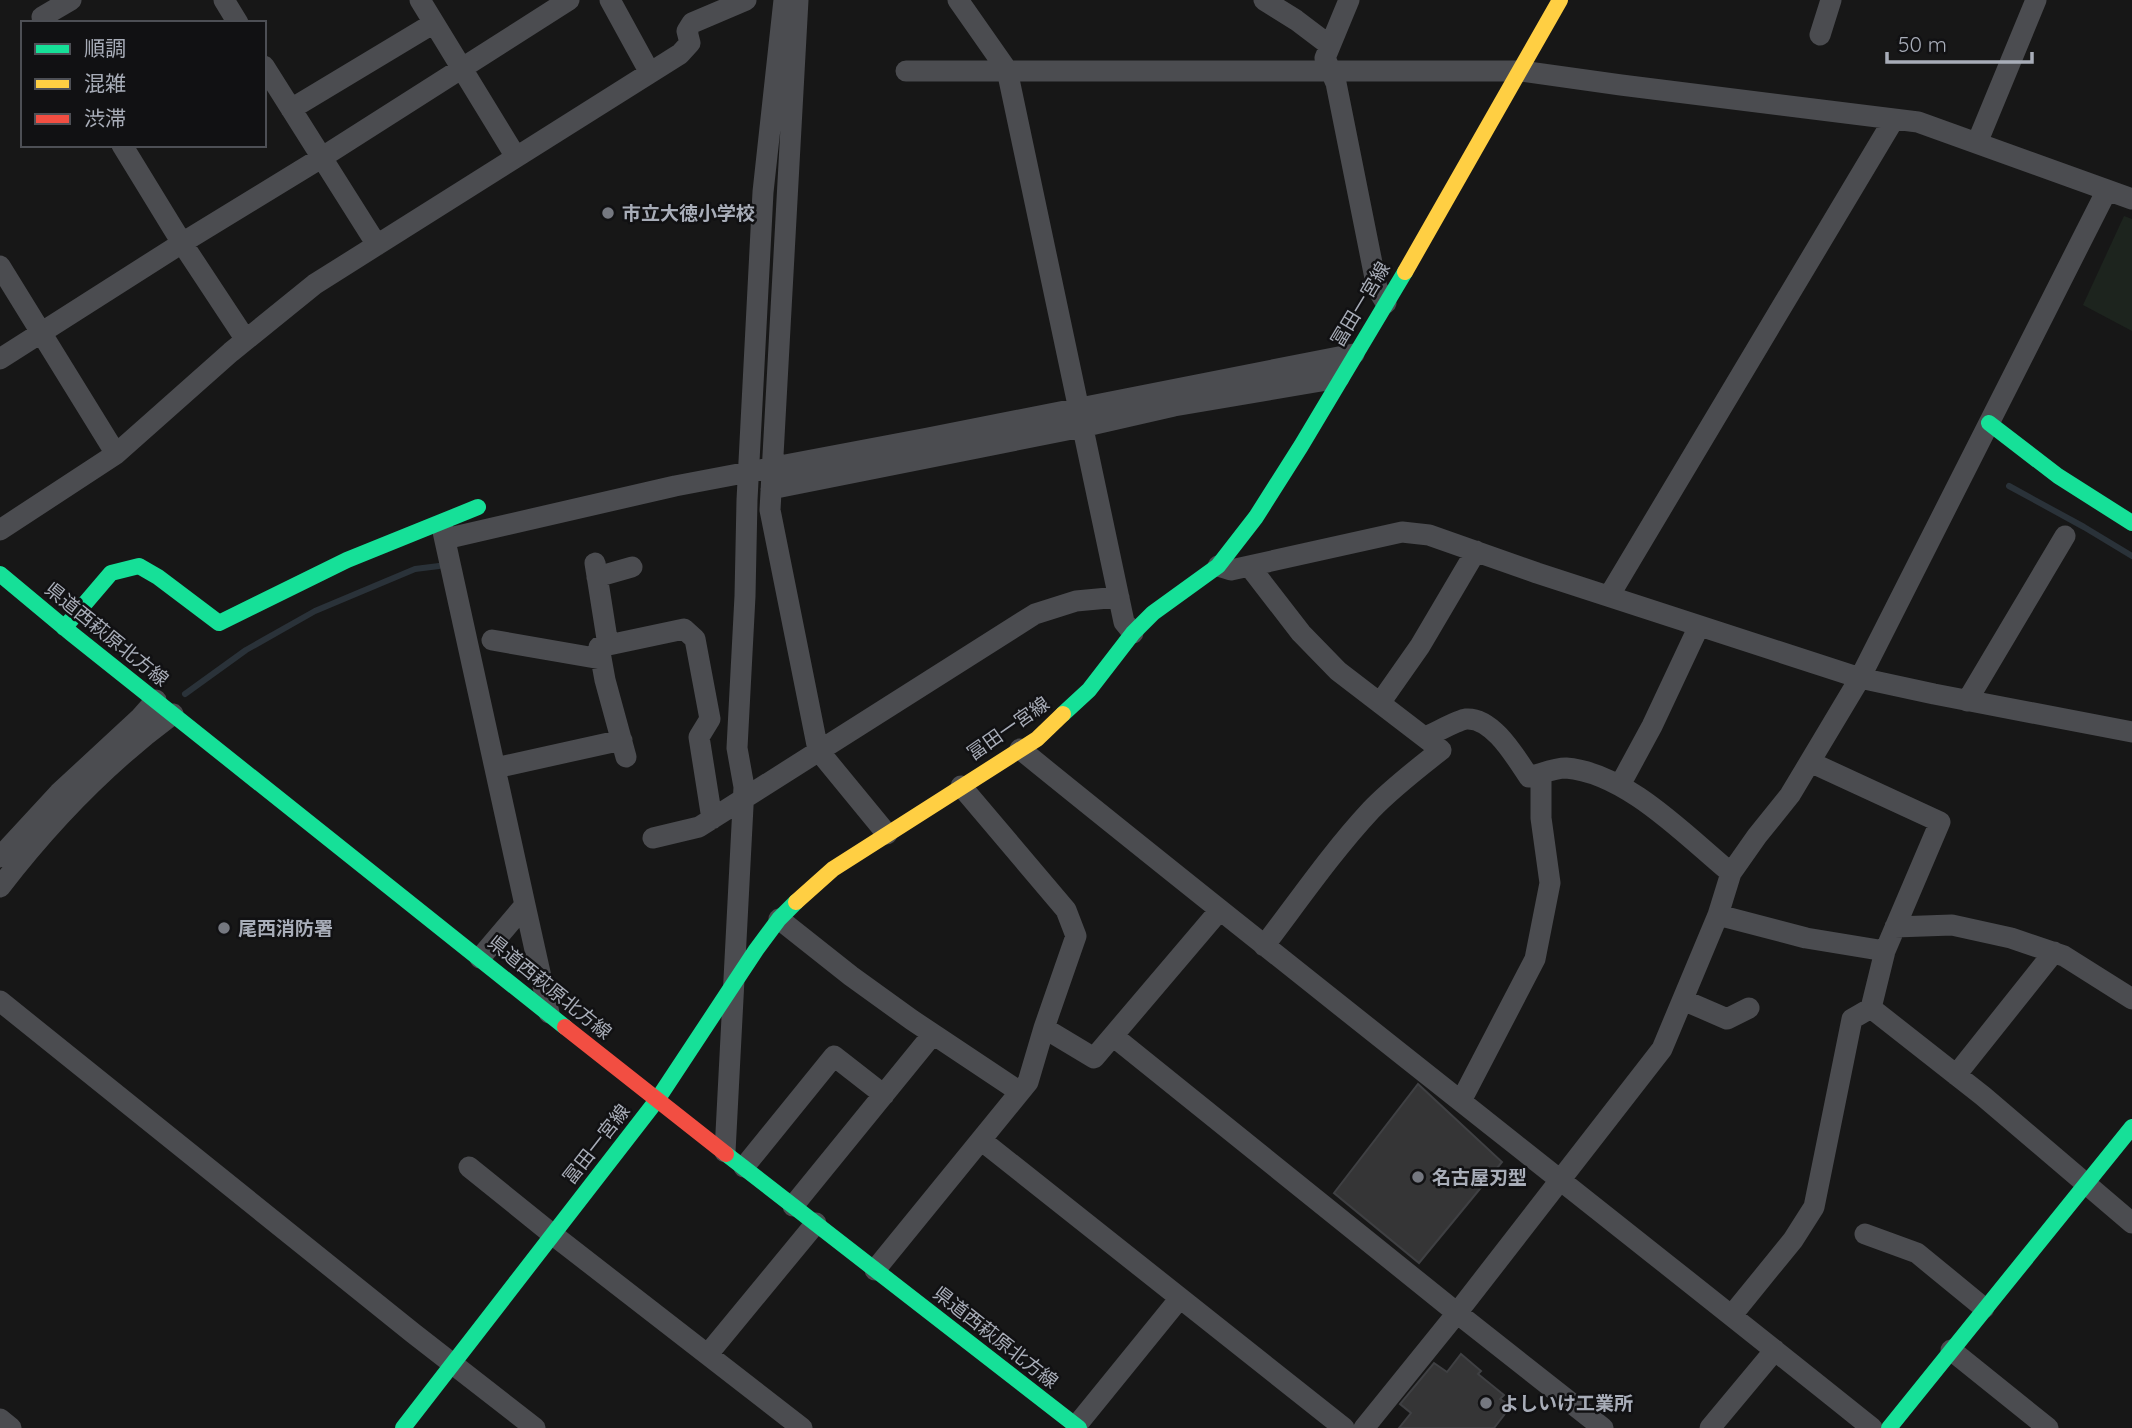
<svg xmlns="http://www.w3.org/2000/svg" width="2132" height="1428" font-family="Quicksand,'Noto Sans JP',sans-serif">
	<rect width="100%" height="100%" fill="#171717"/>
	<!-- green -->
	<path fill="#1d241e" d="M2124 216 2132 219V331L2083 305Z"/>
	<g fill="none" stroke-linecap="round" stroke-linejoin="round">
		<!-- stream -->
		<path stroke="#2a3239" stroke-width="6" d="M2009 486 2084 527 2132 556
			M185 694 246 650 315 611 415 569 439 566"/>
	</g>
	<!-- building -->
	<path fill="#353536" stroke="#3f4043" stroke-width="2" d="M1418 1084 1502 1162 1419 1263 1334 1193Z
		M1461 1354 1481 1371 1478 1374 1504 1395 1500 1399 1511 1406 1494 1428H1399L1411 1413 1400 1404 1434 1363 1447 1372Z"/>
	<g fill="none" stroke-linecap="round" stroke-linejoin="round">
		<!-- street -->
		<path stroke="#4b4c50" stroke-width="21" d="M224 0 238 23
			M420 0 516 157
			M610 0 650 73
			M798 0 770 510 818 750 887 834
			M958 0 1007 70 1124 622 1133 633
			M1264 0 1296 20 1329 45
			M1349 0 1325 58 1336 83 1377 288 1386 303
			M42 17 71 0
			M1820 35 1831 0
			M264 66 377 245
			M906 71H1521L1621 85 1918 122 2132 199
			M291 109 434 23
			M1977 143 2036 0
			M122 145 182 243 246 340
			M0 266 116 454
			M0 359 182 243 321 158 569 0
			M771 489 1082 427 1174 406 1339 378
			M442 527 525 905 480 958
			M0 530 116 454 231 352 315 284 680 54 690 43 687 31 692 23 746 0
			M445 539 675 486 928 438 1354 354
			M595 563 608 645
			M1218 566 1231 570 1402 532 1429 535 1537 573 1860 678 1934 694 2132 732
			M1250 567 1301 633 1338 671 1441 750C1417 769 1392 788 1371 810 1332 852 1299 900 1264 946
			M597 577 632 567
			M1609 596 1894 119
			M492 640 601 659
			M1967 701 2065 536
			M1380 703 1420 646 1476 551
			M1425 737C1433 734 1458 720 1466 719 1493 717 1516 758 1529 777 1541 774 1554 768 1566 768 1627 773 1686 836 1731 873
			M1020 749C1302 978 1589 1201 1872 1428
			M626 757 605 680 599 647 684 629 695 639 710 719 699 737 712 819
			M1810 762 1940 822 1885 951 1871 1008 1983 1096 2132 1223
			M495 768 622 740
			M1620 785 1652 726 1699 626
			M653 838 699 827 1035 614 1076 601 1119 597
			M0 857 59 793 140 718 156 700
			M0 887C50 822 107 763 173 714
			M525 905 549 1013
			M1718 915 1806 938 1885 951
			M779 919 851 976 912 1020 1020 1092
			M1895 927 1952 925 2011 938 2064 956 2132 999
			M1683 1000 1727 1019 1749 1008
			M0 1001 413 1333 535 1428
			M1044 1028 1094 1058 1219 911
			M1113 1036 1457 1313 1603 1428
			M1956 1075 2054 952
			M1461 1101 1535 959 1550 883 1541 818V774
			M981 1140 1344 1428
			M725 1152 744 787 737 748 745 596 747 500 763 192 784 0
			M469 1167 552 1234 802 1428
			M744 1167 834 1056 884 1095
			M793 1206 933 1034
			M1865 1234 1917 1253 1984 1308
			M875 1270 1028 1082 1044 1028 1076 936 1066 910 961 786
			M1732 1315 1793 1240 1814 1207 1852 1019 1871 1008
			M1951 1350 2048 1428
			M708 1354 816 1223
			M0 1419 11 1428
			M1076 1426 1180 1298
			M1364 1428 1457 1313 1662 1049 1718 915 1731 873 1757 836 1790 795 1860 678 2107 190
			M1710 1428 1775 1350"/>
		<!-- fast -->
		<path stroke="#16e098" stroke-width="16" d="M1989 423 2058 476 2132 523
			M0 574 72 634 565 1027
			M64 628 111 573 139 566 158 577 219 623 347 560 478 507
			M1063 714 1089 690 1133 633 1153 613 1218 566 1256 517 1301 446 1405 272
			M726 1154 1079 1428
			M403 1428 657 1100 756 950 779 919 796 902
			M1889 1428 2132 1127"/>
		<!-- slow -->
		<path stroke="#ffcf43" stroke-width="16" d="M1405 272 1560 0
			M796 902 833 869 1037 739 1063 714"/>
		<!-- jam -->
		<path stroke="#f24e42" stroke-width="16" d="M565 1027 726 1154"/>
	</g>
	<!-- markers -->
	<g fill="#757880" stroke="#111113" stroke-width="2.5">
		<circle cx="608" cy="213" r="7"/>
		<circle cx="224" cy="928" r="7"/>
		<circle cx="1418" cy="1177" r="7"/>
		<circle cx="1486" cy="1403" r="7"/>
	</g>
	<g text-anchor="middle" stroke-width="5" stroke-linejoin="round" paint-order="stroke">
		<!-- poi labels -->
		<g font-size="19" font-weight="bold" fill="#a8adb8" stroke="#111113" text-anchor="start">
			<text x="622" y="220">市立大徳小学校</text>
			<text x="238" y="935">尾西消防署</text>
			<text x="1432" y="1184">名古屋刃型</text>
			<text x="1500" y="1410">よしいけ工業所</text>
		</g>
		<!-- street labels -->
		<g font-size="19" fill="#a8adb8" stroke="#111113">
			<text transform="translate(1360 304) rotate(-59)" y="7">冨田一宮線</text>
			<text transform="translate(107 634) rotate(39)" y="7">県道西萩原北方線</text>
			<text transform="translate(1008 728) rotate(-35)" y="7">冨田一宮線</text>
			<text transform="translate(550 987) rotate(39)" y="7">県道西萩原北方線</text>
			<text transform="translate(596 1144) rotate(-52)" y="7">冨田一宮線</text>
			<text transform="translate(996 1337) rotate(38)" y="7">県道西萩原北方線</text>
		</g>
	</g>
	<!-- legend -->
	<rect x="21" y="21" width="245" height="126" fill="#111113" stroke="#4d4f55" stroke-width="2"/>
	<rect x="35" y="44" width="35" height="10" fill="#16e098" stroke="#4d4f55" stroke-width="2"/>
	<text x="84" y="56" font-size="21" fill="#a8adb8">順調</text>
	<rect x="35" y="79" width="35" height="10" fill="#ffcf43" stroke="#4d4f55" stroke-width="2"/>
	<text x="84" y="91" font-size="21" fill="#a8adb8">混雑</text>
	<rect x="35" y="114" width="35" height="10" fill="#f24e42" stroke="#4d4f55" stroke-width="2"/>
	<text x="84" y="126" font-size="21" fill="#a8adb8">渋滞</text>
	<!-- scale -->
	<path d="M1887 52v10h145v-10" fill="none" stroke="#a8adb8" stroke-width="3.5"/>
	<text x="1898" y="52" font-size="21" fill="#a8adb8" stroke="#111113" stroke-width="5" paint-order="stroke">50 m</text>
</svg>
